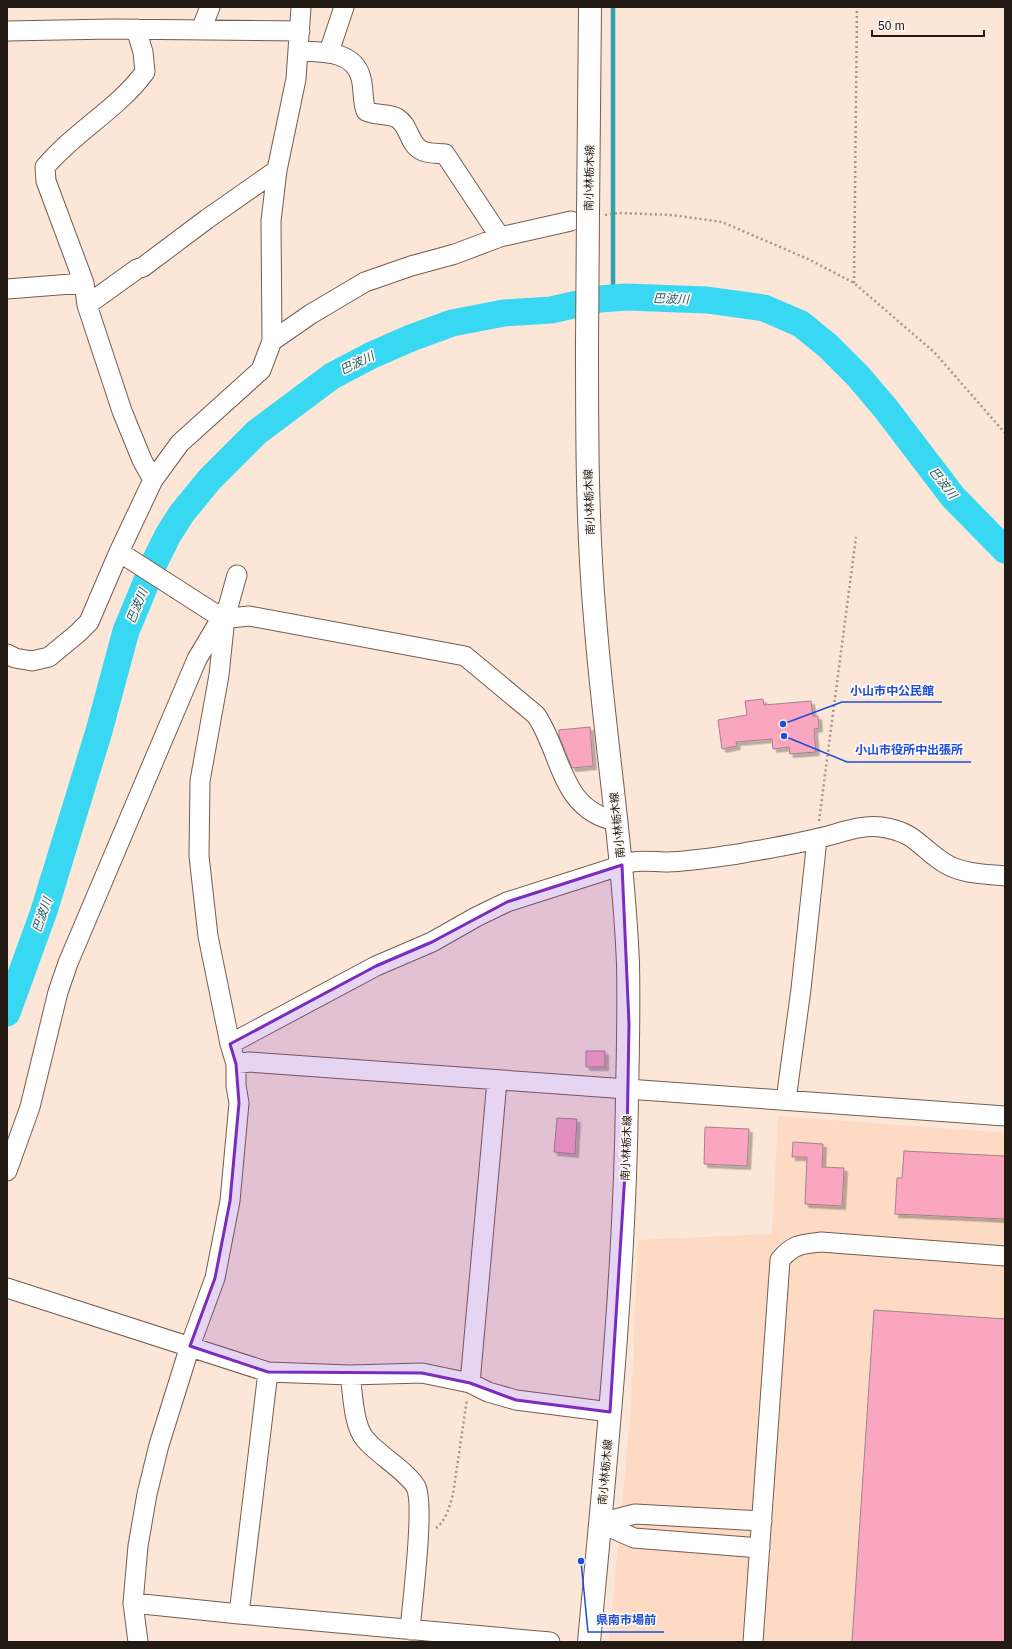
<svg xmlns="http://www.w3.org/2000/svg" width="1012" height="1649" font-family="Arial,'Noto Sans JP',sans-serif">
	<defs>
		<filter id="shadow"><feDropShadow dx="3.5" dy="3.5" stdDeviation="0" flood-color="#0004"/></filter>
	</defs>
	<rect width="100%" height="100%" fill="#fce6d8"/>
	<!-- built -->
	<path fill="#fcdac4" d="M778 1116 1005 1133V1642H609L631 1408 638 1240 772 1234Z"/>
	<g fill="none" stroke-linecap="round" stroke-linejoin="round">
		<!-- stream -->
		<path stroke="#329faf" stroke-width="4.5" d="M613 7V298"/>
		<!-- river -->
		<path stroke="#39d8f2" stroke-width="27" d="M7 1013 44 911 99 731 126 631 155 561 168 535 182 513 209 480 257 432 332 376 372 355 411 338 452 323 504 313 551 310 600 299 626 297 707 300 764 308 801 324 828 346 858 376 886 409 953 497 1005 550"/>
	</g>
	<!-- building -->
	<path fill="#faa6c1" stroke="#a1838b" filter="url(#shadow)" d="M763 699 764 705 811 701 813 716H818L819 728 814 729 816 752 790 754 789 747 773 749 772 739 736 742 737 746 722 749 718 720 747 715 745 701Z
		M590 727 593 766 572 768 559 736V730Z
		M586 1051H605V1067H586Z
		M557 1118 577 1119 575 1154 554 1152Z
		M705 1127 749 1129 747 1166 704 1164Z
		M793 1142 823 1144 822 1167 844 1168 842 1206 805 1204 807 1157H792Z
		M904 1151 1005 1156V1219L895 1214 897 1178H902Z
		M874 1310 1005 1319V1642H852Z"/>
	<g fill="none" stroke-linecap="round" stroke-linejoin="round">
		<defs>
			<path id="minor" d="M136 29 143 52 145 72C118 109 74 132 45 167L46 181 84 283 87 305 122 411 142 460 153 480
				M201 30 210 7
				M7 31 112 29 300 31
				M298 51C321 52 354 50 361 78 364 89 362 100 366 111 376 116 388 113 397 118 410 126 408 143 421 150 427 154 438 153 445 154L500 237
				M329 52 344 7
				M7 289 84 283
				M87 305 137 269 143 267 207 219 277 170
				M272 341 311 314 365 282 411 266 455 254 500 237 571 221
				M119 552 214 613 221 619 224 627 219 675 200 781 199 856 208 936 230 1044 236 1064V1086L239 1103 230 1201 215 1278 190 1346 159 1445 147 1494 138 1546 133 1603 138 1642
				M221 619 249 616 465 656 536 715C562 753 560 810 616 821
				M7 654 15 658 32 661 49 657 78 633 89 622 119 552 153 480 180 443 261 370 272 341 271 221 277 170 296 79 301 7
				M230 1044 376 966 432 942 476 917 507 902 632 862C644 860 656 862 668 862 692 861 715 857 738 854 765 849 792 845 819 838 838 834 861 824 881 827 917 832 919 848 946 864 963 874 986 874 1005 876
				M236 1064 249 1062C501 1081 753 1097 1005 1116
				M786 1100 801 989 817 839
				M7 1171 30 1107 58 992 68 963 197 659 228 607 237 575
				M7 1288 268 1372 350 1375 422 1373 470 1383 488 1392 516 1400 610 1412
				M350 1375C353 1393 353 1425 365 1439 377 1454 407 1471 416 1487 425 1506 412 1604 410 1630
				M470 1383 497 1081
				M600 1523 635 1514 762 1521
				M600 1523 634 1538 760 1548
				M133 1603 239 1614 550 1642
				M239 1614 268 1372
				M753 1642 780 1260C793 1244 802 1244 821 1242L1005 1256"/>
			<path id="major" d="M588 213 590 7
				M587 344C587 436 587 527 595 618 604 734 623 848 628 963 629 1007 628 1051 627 1094 625 1277 606 1460 589 1642"/>
		</defs>
		<!-- minor casing -->
		<use href="#minor" stroke="#755d4e" stroke-width="21"/>
		<!-- major casing -->
		<use href="#major" stroke="#755d4e" stroke-width="24"/>
		<!-- path -->
		<path stroke="#a59489" stroke-width="2.5" stroke-dasharray="2 3" stroke-linecap="butt" d="M605 215 619 213 672 215 722 222 808 259 854 283 934 352 1005 433
			M854 283 857 7
			M819 821 856 537
			M436 1528C446 1521 450 1505 453 1494L467 1399"/>
		<!-- minor -->
		<use href="#minor" stroke="#fff" stroke-width="19"/>
		<!-- major -->
		<use href="#major" stroke="#fff" stroke-width="22"/>
		<defs>
			<path id="major-bridge" d="M587 344 588 213"/>
		</defs>
		<!-- major-bridge casing -->
		<use href="#major-bridge" stroke="#755d4e" stroke-width="24" stroke-linecap="butt"/>
		<!-- major-bridge -->
		<use href="#major-bridge" stroke="#fff" stroke-width="22"/>
	</g>
	<!-- marked area -->
	<path fill="#7b2cbf" fill-opacity="0.2" stroke="#7b2cbf" stroke-width="3" stroke-linejoin="round" d="M622 865 629 1024 627 1141 610 1412 516 1400 470 1383 422 1373 268 1372 190 1346 215 1278 230 1201 239 1103 236 1064 230 1044 376 966 432 942 507 902Z"/>
	<g text-anchor="middle" stroke-width="3.5" stroke-linejoin="round" paint-order="stroke">
		<!-- street labels -->
		<g font-size="11" fill="#231a13" stroke="#fdf7f3">
			<text transform="translate(589 178) rotate(-89)" y="4">南小林栃木線</text>
			<text transform="translate(589 502) rotate(-92)" y="4">南小林栃木線</text>
			<text transform="translate(617 825) rotate(-96)" y="4">南小林栃木線</text>
			<text transform="translate(626 1148) rotate(-88)" y="4">南小林栃木線</text>
			<text transform="translate(605 1472) rotate(-85)" y="4">南小林栃木線</text>
		</g>
		<!-- water labels -->
		<g font-size="12" font-style="italic" fill="#215f6a" stroke="#fdf7f3">
			<text transform="translate(671 299) rotate(2)" y="4">巴波川</text>
			<text transform="translate(357 363) rotate(-26)" y="4">巴波川</text>
			<text transform="translate(943 483) rotate(52)" y="4">巴波川</text>
			<text transform="translate(137 606) rotate(-67)" y="4">巴波川</text>
			<text transform="translate(42 915) rotate(-71)" y="4">巴波川</text>
		</g>
	</g>
	<!-- callouts -->
	<path fill="none" stroke="#1d4ed8" stroke-width="1.5" d="M783 724L842 702H942M784 736L847 762H971M581 1561L588 1632H664"/>
	<g fill="#1d4ed8" stroke="#fdf7f3" stroke-width="1.5">
		<circle cx="783" cy="724" r="4"/>
		<circle cx="784" cy="736" r="4"/>
		<circle cx="581" cy="1561" r="4"/>
	</g>
	<g font-size="12" text-anchor="middle" font-weight="bold" fill="#1d4ed8" stroke="#fdf7f3" stroke-width="3.5" stroke-linejoin="round" paint-order="stroke">
		<text x="892" y="695">小山市中公民館</text>
		<text x="909" y="754">小山市役所中出張所</text>
		<text x="626" y="1624">県南市場前</text>
	</g>
	<!-- border -->
	<rect width="1012" height="1649" fill="none" stroke="#231a13" stroke-width="16"/>
	<!-- scale -->
	<path d="M872 30v6h112v-6" fill="none" stroke="#231a13" stroke-width="2"/>
	<text x="878" y="30" font-size="12" fill="#231a13" stroke="#fdf7f3" stroke-width="3" paint-order="stroke">50 m</text>
</svg>
